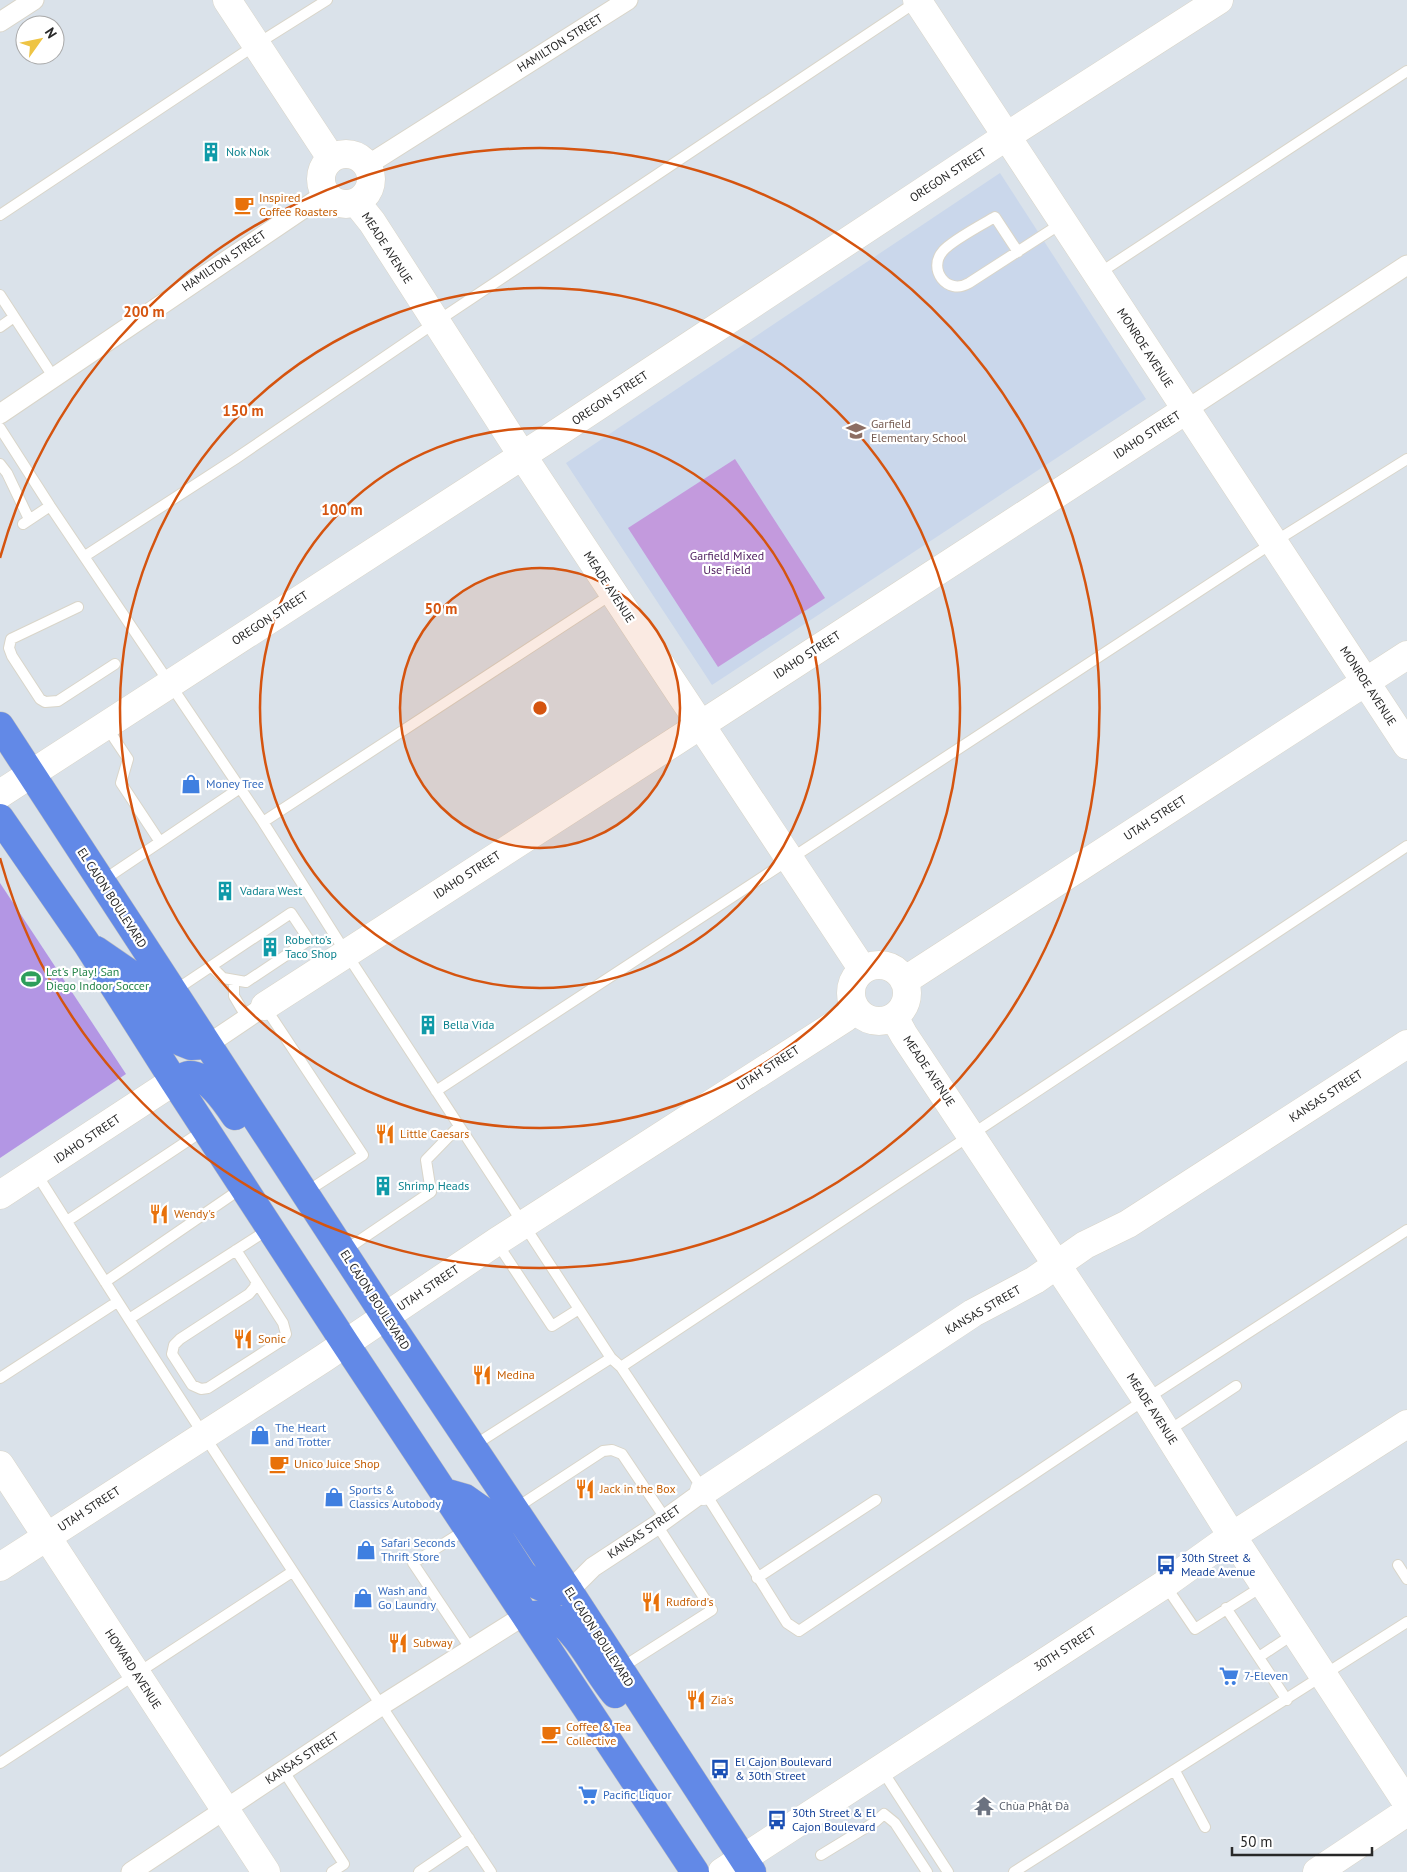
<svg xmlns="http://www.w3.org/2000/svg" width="1407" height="1872" font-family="'PT Sans',sans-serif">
	<rect width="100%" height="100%" fill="#dae2ea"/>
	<!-- education -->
	<path fill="#cad7eb" d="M1000 173 1146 399 712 685 566 463Z"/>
	<!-- green -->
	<path fill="#c39add" d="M735 459 825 598 718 667 628 528Z"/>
	<!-- pitch -->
	<path fill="#b396e4" d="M0 883 126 1074 0 1158Z"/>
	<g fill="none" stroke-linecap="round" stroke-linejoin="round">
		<defs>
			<path id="lane" d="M0 215 257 44 327 0
				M1018 252 995 217C983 224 951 241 943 251 927 269 947 296 969 283L1062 223
				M1098 274 1407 71
				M0 295 54 378
				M0 327 14 317
				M0 428 50 506 263 822 346 953 579 1309 611 1358 621 1367 704 1491 787 1623 799 1631 1146 1399 1407 1230
				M0 464 7 473 29 519
				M23 524 50 506
				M85 556 235 459 436 322 916 2
				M78 607 11 639 9 648 12 656 40 699 45 702 58 701 115 664
				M106 726 128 759 121 783 160 842 240 788
				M263 822 612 594
				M102 881 160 842
				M234 981V996L247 1018
				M174 991 291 913 309 940 246 982 223 978 211 966
				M265 1007 363 1155 306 1192
				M436 1091 1274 542 1407 459
				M36 1173C184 1408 338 1640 491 1872
				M67 1221 204 1130
				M497 1243 552 1326 579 1309
				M236 1250 283 1323 286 1334 281 1341 208 1388 201 1389 192 1385 172 1354 174 1345 180 1339 249 1294 255 1287 256 1281
				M344 1251 431 1192 426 1160 459 1126
				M105 1282 242 1188
				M129 1319 269 1229
				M621 1367 1407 846
				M0 1378 117 1302
				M1168 1431 1236 1386
				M473 1446 611 1358
				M516 1508 603 1451 612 1450 622 1454 665 1518
				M467 1529 413 1563 470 1648
				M1398 1565 1407 1579
				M757 1578 876 1500
				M1165 1585 1195 1629 1263 1586
				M1226 1608 1287 1700
				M1259 1657 1295 1633
				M621 1668 712 1610 657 1525
				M0 1763 292 1572
				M283 1770 344 1864 332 1872
				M882 1770 948 1872
				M1175 1771 1205 1827
				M821 1855 875 1822 884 1814 895 1823 927 1872
				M419 1872 469 1838
				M1014 1872 1407 1622"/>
			<path id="street" d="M0 22 34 0
				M366 166 628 0
				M1186 410 1407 265
				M0 414 325 194
				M207 1045 265 1006
				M569 1591 593 1567 657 1525 704 1491
				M131 1872 382 1705 525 1615"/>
			<path id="secondary" d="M227 0 331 158
				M917 0 1407 745
				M321 179a25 25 0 1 1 50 0a25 25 0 1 1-50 0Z
				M356 202 372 222 522 455 863 970
				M0 794 548 439 1007 136 1219 0
				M851 993a28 28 0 1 1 56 0a28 28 0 1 1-56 0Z
				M904 981 1407 655
				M265 1006 679 739 1186 410
				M894 1017 904 1035 1146 1399 1232 1536 1407 1803
				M0 1195 174 1081
				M0 1465 266 1872
				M704 1491 973 1313 1035 1280 1085 1245 1128 1224 1407 1044
				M0 1567 324 1358 496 1242 845 1018 856 1009
				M722 1872 1165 1584 1232 1536 1407 1424
				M1317 1872 1407 1812"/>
			<path id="primary" d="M0 726 385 1316 569 1591 752 1872
				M0 818 87 944 174 1081 345 1343 695 1872
				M96 950 128 972 167 1029 181 1042 191 1046 207 1045
				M174 1081C178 1080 184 1076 189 1075 206 1073 227 1104 235 1116
				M444 1492 465 1498 482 1510 523 1574C537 1588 549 1592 569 1591
				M525 1615C536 1615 549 1613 558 1620 581 1637 597 1673 615 1694"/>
		</defs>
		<!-- lane casing -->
		<use href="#lane" stroke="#d9d5c9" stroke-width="12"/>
		<!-- street casing -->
		<use href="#street" stroke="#d9d5c9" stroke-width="21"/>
		<!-- secondary casing -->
		<use href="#secondary" stroke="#d9d5c9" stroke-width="29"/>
		<!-- primary casing -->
		<use href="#primary" stroke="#bebebe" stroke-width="29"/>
		<!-- lane -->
		<use href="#lane" stroke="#fff" stroke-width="10"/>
		<!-- street -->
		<use href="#street" stroke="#fff" stroke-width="19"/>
		<!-- secondary -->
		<use href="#secondary" stroke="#fff" stroke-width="28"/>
		<!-- primary -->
		<use href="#primary" stroke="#6289e7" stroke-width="28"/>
	</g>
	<!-- distance rings -->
	<circle cx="540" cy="708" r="140" fill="#d5540f" fill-opacity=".12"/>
	<g fill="none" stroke="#d5540f" stroke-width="2.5">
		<circle cx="540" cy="708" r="140"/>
		<circle cx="540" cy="708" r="280"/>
		<circle cx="540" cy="708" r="420"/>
		<path d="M0 558A560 560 0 1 1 0 858"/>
	</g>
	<!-- icons -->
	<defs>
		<symbol id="building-bare" viewBox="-9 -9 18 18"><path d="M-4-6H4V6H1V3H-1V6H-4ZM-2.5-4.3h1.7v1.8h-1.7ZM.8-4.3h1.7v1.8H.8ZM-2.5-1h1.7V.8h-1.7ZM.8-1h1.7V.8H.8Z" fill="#0f9aa8" stroke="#fff" stroke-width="2.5" paint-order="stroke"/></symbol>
		<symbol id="cafe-bare" viewBox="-9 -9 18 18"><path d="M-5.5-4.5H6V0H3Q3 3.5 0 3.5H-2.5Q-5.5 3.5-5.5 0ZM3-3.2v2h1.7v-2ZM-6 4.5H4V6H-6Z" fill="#e8710a" stroke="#fff" stroke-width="2.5" paint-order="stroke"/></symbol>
		<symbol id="school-bare" viewBox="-9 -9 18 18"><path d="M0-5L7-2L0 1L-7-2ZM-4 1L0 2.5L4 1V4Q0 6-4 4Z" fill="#8d6e63" stroke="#fff" stroke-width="2.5" paint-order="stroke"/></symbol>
		<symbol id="shop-bare" viewBox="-9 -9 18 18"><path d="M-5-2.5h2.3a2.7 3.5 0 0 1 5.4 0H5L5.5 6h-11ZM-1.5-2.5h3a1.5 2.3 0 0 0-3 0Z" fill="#3f7fe0" stroke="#fff" stroke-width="2.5" paint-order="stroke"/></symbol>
		<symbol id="stadium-bare" viewBox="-9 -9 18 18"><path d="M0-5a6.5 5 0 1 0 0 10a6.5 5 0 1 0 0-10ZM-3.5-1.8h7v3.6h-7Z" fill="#2e9e5b" stroke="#fff" stroke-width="2.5" paint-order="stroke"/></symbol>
		<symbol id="restaurant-bare" viewBox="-9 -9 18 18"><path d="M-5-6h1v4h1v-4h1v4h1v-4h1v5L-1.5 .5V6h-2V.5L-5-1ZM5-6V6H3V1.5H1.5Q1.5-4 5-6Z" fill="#e8710a" stroke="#fff" stroke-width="2.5" paint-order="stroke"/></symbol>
		<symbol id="bus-bare" viewBox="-9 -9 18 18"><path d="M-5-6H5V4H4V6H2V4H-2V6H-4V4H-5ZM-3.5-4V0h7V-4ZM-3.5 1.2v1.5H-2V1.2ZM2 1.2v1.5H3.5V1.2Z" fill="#1a4fb4" stroke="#fff" stroke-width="2.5" paint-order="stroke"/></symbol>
		<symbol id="supermarket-bare" viewBox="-9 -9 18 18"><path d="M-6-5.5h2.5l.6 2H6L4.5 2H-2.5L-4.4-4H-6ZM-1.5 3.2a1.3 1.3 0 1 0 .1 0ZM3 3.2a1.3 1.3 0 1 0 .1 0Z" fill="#3f7fe0" stroke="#fff" stroke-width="2.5" paint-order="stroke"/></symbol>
		<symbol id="temple-bare" viewBox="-9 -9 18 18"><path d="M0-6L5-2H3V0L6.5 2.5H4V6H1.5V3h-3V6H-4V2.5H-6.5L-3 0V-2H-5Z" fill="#6b7280" stroke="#fff" stroke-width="2.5" paint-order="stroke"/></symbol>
	</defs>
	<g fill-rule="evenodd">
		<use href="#building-bare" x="197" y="138" width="28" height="28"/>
		<use href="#cafe-bare" x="230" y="191" width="28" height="28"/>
		<use href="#school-bare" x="842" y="417" width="28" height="28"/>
		<use href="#shop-bare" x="177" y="770" width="28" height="28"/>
		<use href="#building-bare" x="211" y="877" width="28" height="28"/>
		<use href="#building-bare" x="256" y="933" width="28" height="28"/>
		<use href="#stadium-bare" x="17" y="965" width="28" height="28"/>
		<use href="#building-bare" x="414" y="1011" width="28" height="28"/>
		<use href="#restaurant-bare" x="371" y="1120" width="28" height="28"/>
		<use href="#building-bare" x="369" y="1172" width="28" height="28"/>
		<use href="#restaurant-bare" x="145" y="1200" width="28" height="28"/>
		<use href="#restaurant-bare" x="229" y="1325" width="28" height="28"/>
		<use href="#restaurant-bare" x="468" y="1361" width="28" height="28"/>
		<use href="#shop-bare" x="246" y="1421" width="28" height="28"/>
		<use href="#cafe-bare" x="265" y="1450" width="28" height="28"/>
		<use href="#restaurant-bare" x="571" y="1475" width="28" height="28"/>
		<use href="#shop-bare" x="320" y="1483" width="28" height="28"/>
		<use href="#shop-bare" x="352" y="1536" width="28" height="28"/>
		<use href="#bus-bare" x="1152" y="1551" width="28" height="28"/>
		<use href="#shop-bare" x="349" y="1584" width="28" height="28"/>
		<use href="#restaurant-bare" x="637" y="1588" width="28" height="28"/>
		<use href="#restaurant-bare" x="384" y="1629" width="28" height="28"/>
		<use href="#supermarket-bare" x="1215" y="1662" width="28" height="28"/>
		<use href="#restaurant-bare" x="682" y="1686" width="28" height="28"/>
		<use href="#cafe-bare" x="537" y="1720" width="28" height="28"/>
		<use href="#bus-bare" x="706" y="1755" width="28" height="28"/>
		<use href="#supermarket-bare" x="574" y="1781" width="28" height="28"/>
		<use href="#temple-bare" x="970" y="1792" width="28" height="28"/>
		<use href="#bus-bare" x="763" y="1806" width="28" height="28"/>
	</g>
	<g text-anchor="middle" stroke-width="4.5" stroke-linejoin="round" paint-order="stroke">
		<!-- street labels -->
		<g font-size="12" fill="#282828" stroke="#fff">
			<text transform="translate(560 43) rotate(-32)" y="4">HAMILTON STREET</text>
			<text transform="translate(948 175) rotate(-33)" y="4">OREGON STREET</text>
			<text transform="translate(387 248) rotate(57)" y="4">MEADE AVENUE</text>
			<text transform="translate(224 261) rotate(-34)" y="4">HAMILTON STREET</text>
			<text transform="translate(1145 348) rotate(57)" y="4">MONROE AVENUE</text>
			<text transform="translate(610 398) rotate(-33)" y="4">OREGON STREET</text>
			<text transform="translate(1147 435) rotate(-33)" y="4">IDAHO STREET</text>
			<text transform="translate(609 587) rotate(57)" y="4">MEADE AVENUE</text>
			<text transform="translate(270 618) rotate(-33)" y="4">OREGON STREET</text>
			<text transform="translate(807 655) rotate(-33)" y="4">IDAHO STREET</text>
			<text transform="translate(1368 686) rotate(57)" y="4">MONROE AVENUE</text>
			<text transform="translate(1155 818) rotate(-33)" y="4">UTAH STREET</text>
			<text transform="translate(467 875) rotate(-33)" y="4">IDAHO STREET</text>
			<text transform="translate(112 898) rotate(57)" y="4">EL CAJON BOULEVARD</text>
			<text transform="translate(768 1068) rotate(-33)" y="4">UTAH STREET</text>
			<text transform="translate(929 1071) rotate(56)" y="4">MEADE AVENUE</text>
			<text transform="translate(1326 1096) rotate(-33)" y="4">KANSAS STREET</text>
			<text transform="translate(87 1139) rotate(-34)" y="4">IDAHO STREET</text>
			<text transform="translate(428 1288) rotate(-34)" y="4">UTAH STREET</text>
			<text transform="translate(375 1300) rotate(57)" y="4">EL CAJON BOULEVARD</text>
			<text transform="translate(983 1310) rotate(-30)" y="4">KANSAS STREET</text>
			<text transform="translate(1152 1409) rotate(57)" y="4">MEADE AVENUE</text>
			<text transform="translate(89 1509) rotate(-33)" y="4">UTAH STREET</text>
			<text transform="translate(644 1532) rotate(-34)" y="4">KANSAS STREET</text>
			<text transform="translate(599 1637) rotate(57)" y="4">EL CAJON BOULEVARD</text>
			<text transform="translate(1065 1649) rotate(-33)" y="4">30TH STREET</text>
			<text transform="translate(133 1669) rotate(57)" y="4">HOWARD AVENUE</text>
			<text transform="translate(302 1758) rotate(-33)" y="4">KANSAS STREET</text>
		</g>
		<!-- culture labels -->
		<g font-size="12" fill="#0d838f" stroke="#fff" text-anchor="start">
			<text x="226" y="156">Nok Nok</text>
			<text x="240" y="895">Vadara West</text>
			<text x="285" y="944">Roberto's<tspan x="285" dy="14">Taco Shop</tspan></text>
			<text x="443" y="1029">Bella Vida</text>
			<text x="398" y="1190">Shrimp Heads</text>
		</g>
		<!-- food labels -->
		<g font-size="12" fill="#c56008" stroke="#fff" text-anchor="start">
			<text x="259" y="202">Inspired<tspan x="259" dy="14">Coffee Roasters</tspan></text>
			<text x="400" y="1138">Little Caesars</text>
			<text x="174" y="1218">Wendy's</text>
			<text x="258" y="1343">Sonic</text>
			<text x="497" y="1379">Medina</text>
			<text x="294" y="1468">Unico Juice Shop</text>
			<text x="600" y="1493">Jack in the Box</text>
			<text x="666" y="1606">Rudford's</text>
			<text x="413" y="1647">Subway</text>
			<text x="711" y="1704">Zia's</text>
			<text x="566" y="1731">Coffee &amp; Tea<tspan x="566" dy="14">Collective</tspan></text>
		</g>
		<!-- education labels -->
		<g font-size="12" fill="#785e54" stroke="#fff" text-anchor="start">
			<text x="871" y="428">Garfield<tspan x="871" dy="14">Elementary School</tspan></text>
		</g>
		<!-- park labels -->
		<g font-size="12" fill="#4e1e5f" stroke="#fff">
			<text x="727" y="560">Garfield Mixed<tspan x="727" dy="14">Use Field</tspan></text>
		</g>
		<!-- shop labels -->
		<g font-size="12" fill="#366cbe" stroke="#fff" text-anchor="start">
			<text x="206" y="788">Money Tree</text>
			<text x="275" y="1432">The Heart<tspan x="275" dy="14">and Trotter</tspan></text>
			<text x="349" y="1494">Sports &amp;<tspan x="349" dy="14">Classics Autobody</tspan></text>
			<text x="381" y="1547">Safari Seconds<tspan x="381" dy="14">Thrift Store</tspan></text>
			<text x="378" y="1595">Wash and<tspan x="378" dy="14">Go Laundry</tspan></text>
			<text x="1244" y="1680">7-Eleven</text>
			<text x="603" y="1799">Pacific Liquor</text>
		</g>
		<!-- leisure labels -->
		<g font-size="12" fill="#27864d" stroke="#fff" text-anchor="start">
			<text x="46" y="976">Let's Play! San<tspan x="46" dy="14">Diego Indoor Soccer</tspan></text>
		</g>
		<!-- transit labels -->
		<g font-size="12" fill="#164399" stroke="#fff" text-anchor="start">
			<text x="1181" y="1562">30th Street &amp;<tspan x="1181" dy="14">Meade Avenue</tspan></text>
			<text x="735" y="1766">El Cajon Boulevard<tspan x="735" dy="14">&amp; 30th Street</tspan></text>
			<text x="792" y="1817">30th Street &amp; El<tspan x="792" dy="14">Cajon Boulevard</tspan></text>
		</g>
		<!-- worship labels -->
		<g font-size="12" fill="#5b616d" stroke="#fff" text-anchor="start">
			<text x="999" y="1810">Chùa Phật Đà</text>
		</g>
	</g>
	<circle cx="540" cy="708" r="8" fill="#d5540f" stroke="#fff" stroke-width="2.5"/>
	<g font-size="15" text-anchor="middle" font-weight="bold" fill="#d5540f" stroke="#fff" stroke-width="4.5" stroke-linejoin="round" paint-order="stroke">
		<text x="144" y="317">200 m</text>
		<text x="243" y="416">150 m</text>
		<text x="342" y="515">100 m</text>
		<text x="441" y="614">50 m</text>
	</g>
	<!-- north arrow -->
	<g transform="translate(40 40) rotate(57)"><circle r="24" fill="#ffffff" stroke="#a9a9a9"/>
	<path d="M0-4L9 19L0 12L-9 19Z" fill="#eec444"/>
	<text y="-8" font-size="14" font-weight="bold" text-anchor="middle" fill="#282828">N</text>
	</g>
	<!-- scale -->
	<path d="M1232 1847v8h140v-8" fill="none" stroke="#282828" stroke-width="2.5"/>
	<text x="1240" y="1847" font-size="15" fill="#282828" stroke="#ffffff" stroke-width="4" paint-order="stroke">50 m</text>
</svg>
